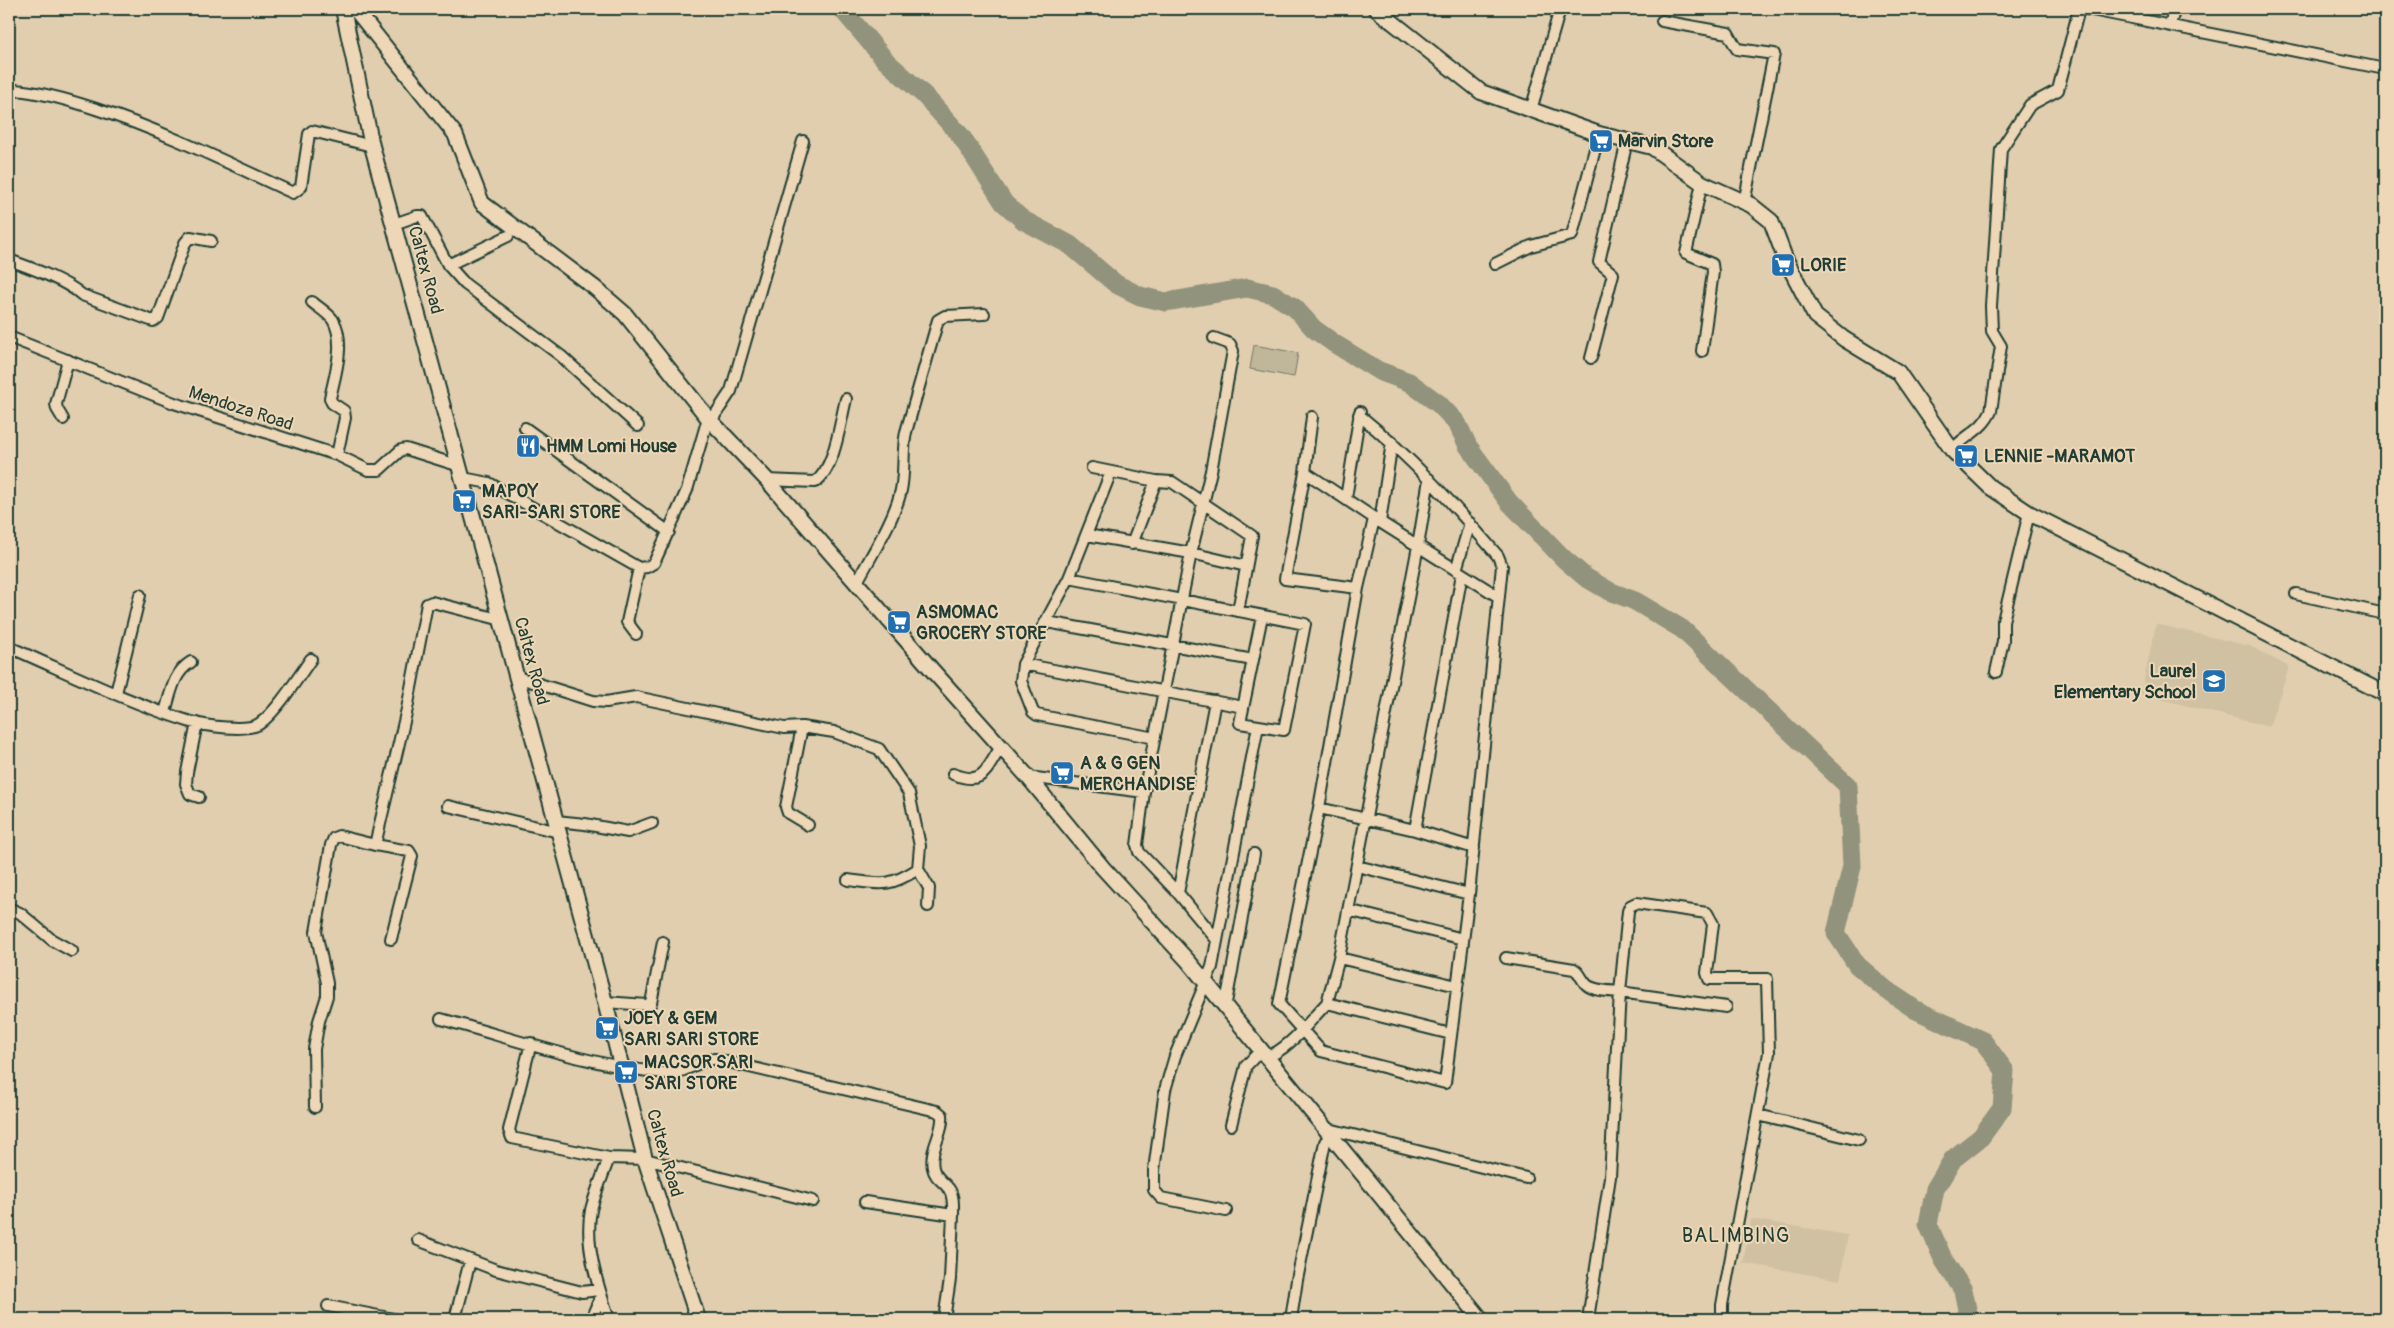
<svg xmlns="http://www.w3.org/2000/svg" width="2394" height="1328" font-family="Pangolin,sans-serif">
	<rect width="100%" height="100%" fill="#e1ceae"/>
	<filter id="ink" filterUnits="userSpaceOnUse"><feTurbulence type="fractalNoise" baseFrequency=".02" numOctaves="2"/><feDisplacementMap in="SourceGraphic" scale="10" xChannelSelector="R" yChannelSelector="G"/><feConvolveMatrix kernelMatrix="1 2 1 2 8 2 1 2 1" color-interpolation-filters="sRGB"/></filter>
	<g filter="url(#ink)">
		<!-- built -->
		<path fill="#d0c1a3" d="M2156 624 2250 646 2289 667 2269 727 2141 694Z
			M1751 1219 1848 1235 1840 1280 1743 1263Z"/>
		<!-- green -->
		<path fill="#c0b69a" stroke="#707a67" d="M1254 345 1298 353 1294 377 1250 369Z"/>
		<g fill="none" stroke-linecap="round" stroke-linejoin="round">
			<!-- river -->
			<path stroke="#91937c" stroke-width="19" d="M842 9 886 61 924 95 961 136 1004 203 1023 220 1070 245 1116 284 1140 296 1166 302 1247 288 1273 294 1295 308 1314 329 1335 344 1379 371 1409 382 1439 404 1457 423 1468 446 1509 502 1563 558 1585 577 1609 591 1635 601 1682 629 1848 786 1852 866 1836 933 1857 965 1885 989 1916 1010 1983 1041 2005 1071 2002 1108 1981 1137 1953 1159 1935 1189 1928 1224 1943 1259 1963 1290 1969 1319"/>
			<defs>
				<path id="street" d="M2087 9 2385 69
					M1662 21 1728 33 1737 49 1774 54 1744 203
					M2170 24 2175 9
					M9 95 14 90C42 92 69 100 96 109 164 131 228 163 293 193L301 187 309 134 312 131 372 146
					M1531 110 1560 9
					M1702 183 1686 253 1712 264 1713 272 1702 351
					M394 224 417 216H422L448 265 465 284 561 356 638 426
					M9 260C31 268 65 280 82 295L153 321 158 318 185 243 190 237 211 241
					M1495 264 1531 246 1572 235 1599 134
					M448 265 508 236
					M312 302C318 307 328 313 333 320 346 342 335 375 330 398L332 403 344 411 345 418 337 455
					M9 337 174 403 337 455 368 470H379L401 450 406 449 460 466
					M1214 338 1230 344 1233 351 1211 471 1191 553 1144 792 1137 845 1139 852 1178 893 1217 940
					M1591 358 1613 274 1599 262 1627 141
					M1359 415C1411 457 1455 506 1498 556L1502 566 1469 894 1445 1083 1321 1051 1279 1004 1319 808 1358 588 1374 519
					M1312 417 1305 472 1285 579 1358 588
					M63 419 57 409 56 404 68 360
					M711 421 731 391 803 141
					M525 428 669 532
					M1952 450C1964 436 1983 430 1991 411L2001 346 1992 331 1991 306 2001 149 2030 105 2058 90 2079 9
					M1092 468 1156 481 1172 482 1252 536 1238 611
					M1111 472 1069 578 1023 664 1021 681 1033 712 1037 715 1155 738
					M1305 472 1380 522 1499 597
					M463 478 489 483 639 568 647 567 654 563 687 490 708 418
					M767 480 815 482C835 469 840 422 846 399
					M1346 498 1360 412
					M1380 522 1392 442
					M1087 535 1191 553 1246 566
					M1132 544 1156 481
					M1456 570 1470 523
					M1069 578 1305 624 1284 730 1240 723 1262 616
					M856 584C870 557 895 519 901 490 905 471 902 451 906 432L938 320 945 316 984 314
					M2296 594 2385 614
					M1047 622 1253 660
					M636 634 627 622 639 568
					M9 647C69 673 129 703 191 722 206 726 246 732 259 724 276 713 299 676 311 659
					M1023 664 1243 707
					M1996 672 2003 641V621L2029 513
					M517 677 593 701 606 702 636 697 784 728 802 727 834 732 879 749 909 793 920 846 918 869 929 888 928 906
					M116 693 140 595
					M165 712C171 693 173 673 191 662
					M197 723 187 772 186 784 190 794 199 797
					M802 727 786 807 788 813 808 825
					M953 774C984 786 985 771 1001 747
					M1028 777 1144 792
					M448 806 559 832
					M1319 808 1415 830 1474 848
					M556 821 585 824 628 832 652 823
					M1415 830 1462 574
					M375 845 409 851 412 856 391 939
					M1357 866 1469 894
					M848 880C882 884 887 888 918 869
					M1178 893 1215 701
					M9 908 20 913 52 940 72 951
					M1348 910 1463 939
					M1339 958 1457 986
					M1506 958 1574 969C1581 973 1581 980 1587 985 1594 991 1611 991 1620 992L1628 911 1630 906 1636 903 1707 913 1713 924 1707 973 1709 979H1767L1769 1053 1722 1305V1319
					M605 1002 647 1005 651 1003 663 942
					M1327 1003 1451 1034
					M1225 1008 1254 854
					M441 1019C515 1039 589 1066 665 1073 685 1075 701 1058 715 1059L937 1111 942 1115C944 1133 929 1149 933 1168 935 1178 943 1181 949 1189 954 1196 953 1207 953 1215
					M531 1043 509 1130 512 1138 609 1158 645 1159 813 1201
					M1265 1058C1290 1049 1309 1021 1327 1003L1339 958 1418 546 1429 479
					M315 1107 314 1049 319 1021 327 996V983L316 932 331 845 334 838 339 836 375 845 407 709 427 604 432 602 502 620
					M1758 1115 1859 1140
					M1231 1125 1246 1066 1260 1051
					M1325 1128 1526 1178
					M609 1158C603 1175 595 1193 591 1210 584 1245 598 1286 609 1319
					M865 1202 953 1215 950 1279 944 1319
					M1226 1211 1161 1198 1154 1190V1170L1165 1090 1175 1056 1212 967 1258 726
					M418 1240 496 1270 582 1292 599 1290
					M328 1306 394 1319
					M455 1319 470 1261
					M591 1319 601 1296
					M1291 1319 1297 1280 1325 1142 1332 1135
					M1588 1319 1610 1177 1620 992 1726 1007"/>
				<path id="secondary" d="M343 9 372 146 605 1002 645 1159 698 1319
					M355 9 455 134 482 203 595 288 625 314 708 418 767 480 933 671 1028 777 1103 868 1189 962 1481 1319
					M1376 9 1481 92 1599 134 1652 147 1702 183 1751 205 1771 221 1785 258 1815 316 1844 339 1898 372 1952 450 1990 487 2029 513 2385 694"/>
			</defs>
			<!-- street casing -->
			<use href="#street" stroke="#1f3d34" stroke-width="14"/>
			<!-- secondary casing -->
			<use href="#secondary" stroke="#1f3d34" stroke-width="18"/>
			<!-- street -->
			<use href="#street" stroke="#edd7b6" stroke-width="10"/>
			<!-- secondary -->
			<use href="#secondary" stroke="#edd7b6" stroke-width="14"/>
		</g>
	</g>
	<!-- icons -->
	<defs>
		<symbol id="supermarket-square" viewBox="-11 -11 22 22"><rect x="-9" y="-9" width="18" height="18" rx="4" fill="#1f6fb2" stroke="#edd7b6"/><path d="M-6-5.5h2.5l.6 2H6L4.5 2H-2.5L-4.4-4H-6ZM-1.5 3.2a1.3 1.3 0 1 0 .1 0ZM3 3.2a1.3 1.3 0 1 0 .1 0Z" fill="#fff"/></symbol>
		<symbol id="restaurant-square" viewBox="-11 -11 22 22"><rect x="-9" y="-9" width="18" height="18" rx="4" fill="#1f6fb2" stroke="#edd7b6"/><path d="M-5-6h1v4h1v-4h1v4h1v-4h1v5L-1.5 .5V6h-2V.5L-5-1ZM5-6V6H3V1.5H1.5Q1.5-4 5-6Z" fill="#fff"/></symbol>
		<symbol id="school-square" viewBox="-11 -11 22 22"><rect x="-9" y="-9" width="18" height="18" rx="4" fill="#1f6fb2" stroke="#edd7b6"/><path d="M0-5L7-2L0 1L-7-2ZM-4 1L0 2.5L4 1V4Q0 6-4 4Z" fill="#fff"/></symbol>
	</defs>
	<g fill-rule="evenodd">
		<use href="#supermarket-square" x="1587" y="127" width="28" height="28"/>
		<use href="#supermarket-square" x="1769" y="251" width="28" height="28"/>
		<use href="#restaurant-square" x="514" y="432" width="28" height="28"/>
		<use href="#supermarket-square" x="1952" y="442" width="28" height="28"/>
		<use href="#supermarket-square" x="450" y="487" width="28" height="28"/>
		<use href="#supermarket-square" x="885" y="608" width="28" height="28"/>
		<use href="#school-square" x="2200" y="667" width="28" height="28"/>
		<use href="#supermarket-square" x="1048" y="759" width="28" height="28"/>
		<use href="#supermarket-square" x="593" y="1014" width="28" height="28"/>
		<use href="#supermarket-square" x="612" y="1058" width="28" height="28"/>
	</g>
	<g text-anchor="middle" stroke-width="4" stroke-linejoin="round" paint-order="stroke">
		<!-- poi labels -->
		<g font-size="18" font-weight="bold" fill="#1f3d34" stroke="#edd7b6" text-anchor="start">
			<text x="1618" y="147">Marvin Store</text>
			<text x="1800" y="271">LORIE</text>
			<text x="546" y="452">HMM Lomi House</text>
			<text x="1984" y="462">LENNIE -MARAMOT</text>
			<text x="482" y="497">MAPOY<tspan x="482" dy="21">SARI-SARI STORE</tspan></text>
			<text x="916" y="618">ASMOMAC<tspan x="916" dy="21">GROCERY STORE</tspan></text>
			<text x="2196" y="677" text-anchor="end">Laurel<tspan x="2196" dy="21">Elementary School</tspan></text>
			<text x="1080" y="769">A &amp; G GEN<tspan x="1080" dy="21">MERCHANDISE</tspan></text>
			<text x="624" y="1024">JOEY &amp; GEM<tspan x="624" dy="21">SARI SARI STORE</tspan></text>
			<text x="644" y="1068">MACSOR SARI<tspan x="644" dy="21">SARI STORE</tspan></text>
		</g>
		<!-- street labels -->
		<g font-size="18" fill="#1f3d34" stroke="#edd7b6">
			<text transform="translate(426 270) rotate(75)" y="6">Caltex Road</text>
			<text transform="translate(241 408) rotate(18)" y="6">Mendoza Road</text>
			<text transform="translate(532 661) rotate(75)" y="6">Caltex Road</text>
			<text transform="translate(665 1153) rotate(74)" y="6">Caltex Road</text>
		</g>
		<!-- quarter labels -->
		<g font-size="20" letter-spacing="1" fill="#1f3d34" stroke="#edd7b6">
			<text x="1736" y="1242">BALIMBING</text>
		</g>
	</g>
	<!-- margin -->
	<rect width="2394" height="1328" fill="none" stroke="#edd7b6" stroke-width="30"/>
	<rect x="15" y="15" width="2364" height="1298" fill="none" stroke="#1f3d34" stroke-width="2" filter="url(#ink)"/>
</svg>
